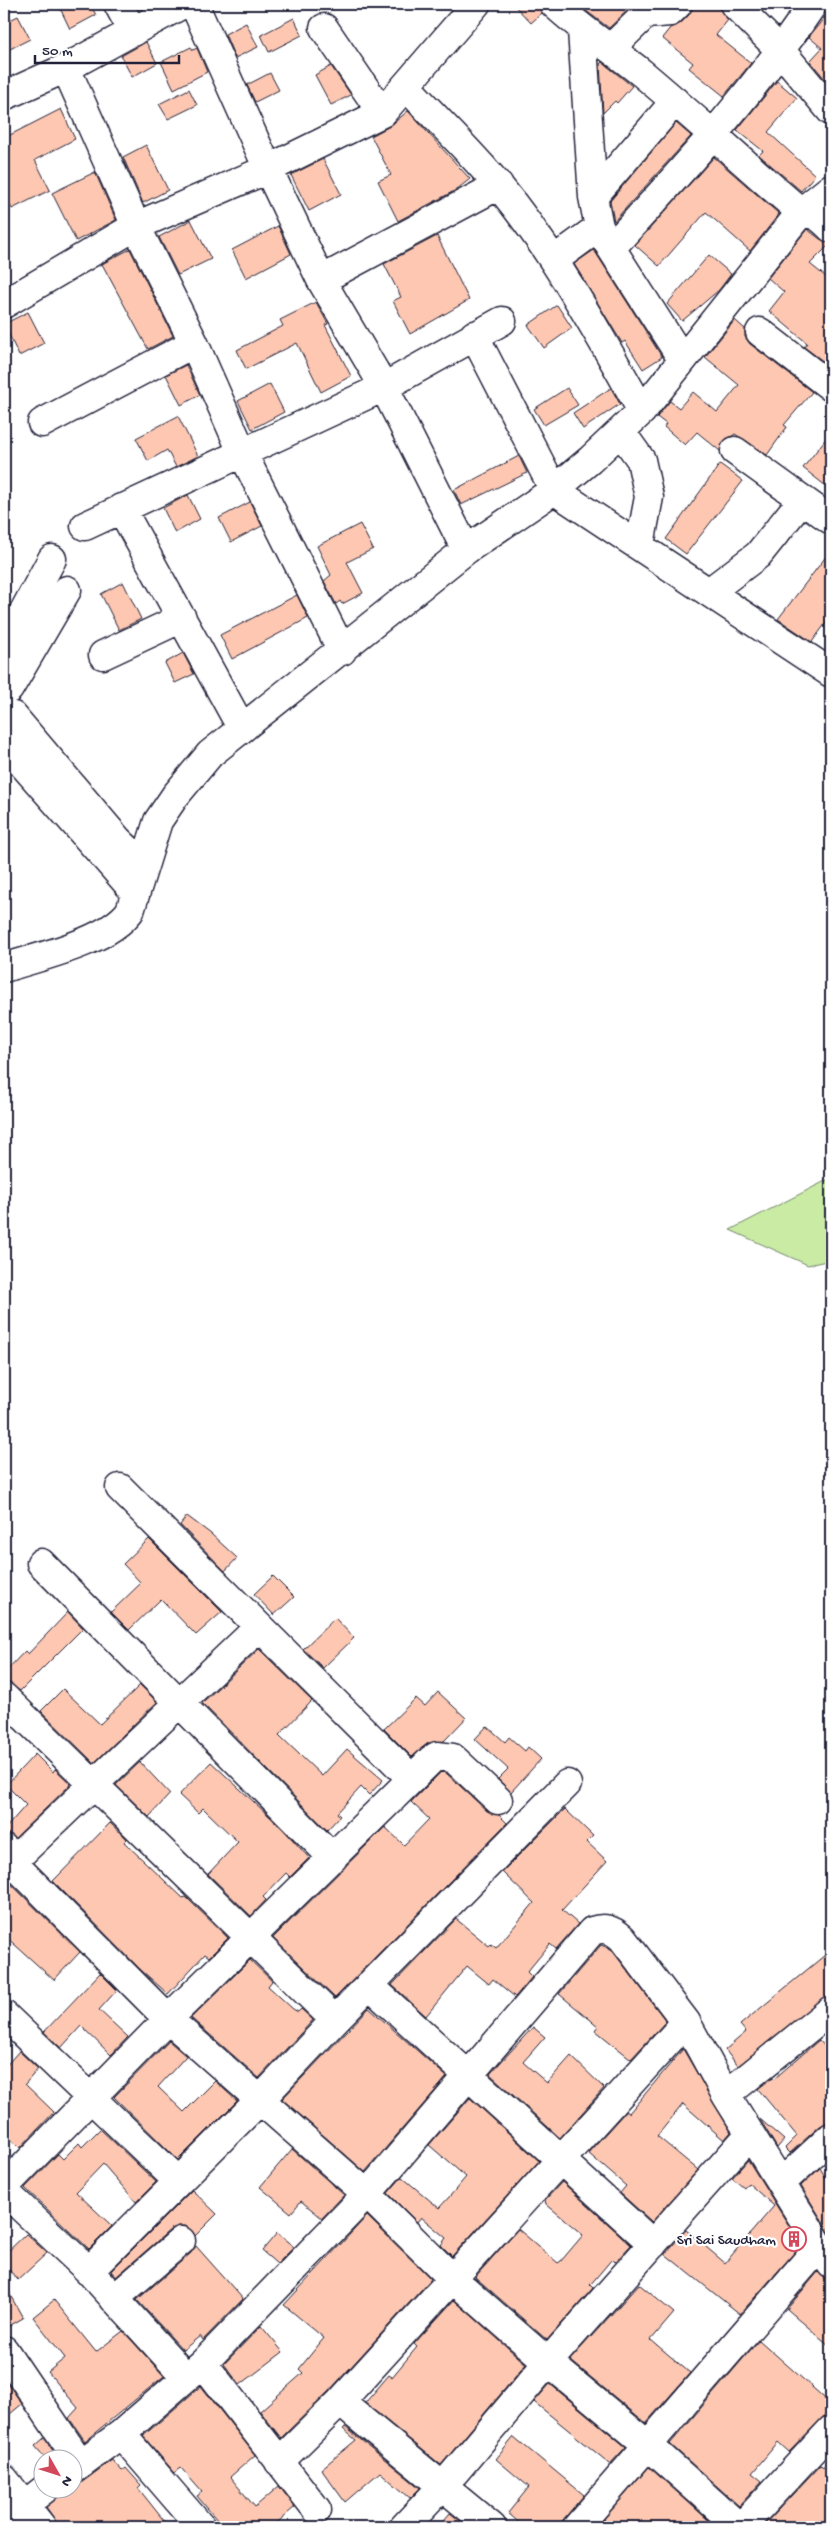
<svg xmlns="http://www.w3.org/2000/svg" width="835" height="2531" font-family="'Gochi Hand',sans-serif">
	<rect width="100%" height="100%" fill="#fff"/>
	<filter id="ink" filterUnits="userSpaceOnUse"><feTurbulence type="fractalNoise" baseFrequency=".02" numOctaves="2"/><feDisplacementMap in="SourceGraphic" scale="10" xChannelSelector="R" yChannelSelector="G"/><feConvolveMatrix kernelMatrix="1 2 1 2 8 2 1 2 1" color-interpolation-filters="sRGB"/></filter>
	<g filter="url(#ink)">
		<!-- green -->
		<path fill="#c9eba4" stroke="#768670" d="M831 1178V1260L808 1265 730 1230Z"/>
		<!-- building -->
		<path fill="#fec7b1" stroke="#22223b" d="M58 4H90L96 15 70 29Z
			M513 4H539L542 13 531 23Z
			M577 4H634L609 28Z
			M693 4H719V8L728 20 716 35 751 63 724 96 689 68 693 63 662 38 670 28 681 23 689 15Z
			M831 9V86L810 61 822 48 809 37Z
			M18 16 30 39 4 52V23Z
			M294 18 302 35 269 52 261 35Z
			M246 23 258 47 235 58 225 34Z
			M146 42 157 63 132 77 121 56Z
			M191 47 193 50 197 48 207 72 174 89 161 62Z
			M602 62 632 86 617 103 615 101 603 113 600 64Z
			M331 66 351 95 331 105 315 75Z
			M270 73 279 90 255 102 247 85Z
			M777 81 797 98 768 132 815 175 801 191 759 155 763 151 737 130Z
			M189 89 197 105 168 119 159 104Z
			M61 109 75 139 35 160 50 190 12 209 4 194V138Z
			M408 111 470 179 456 190 398 221 378 181 391 175 371 136 390 126Z
			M676 123 691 136 614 221 610 201Z
			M146 145 168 190 143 203 123 157Z
			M714 157 779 214 750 251 706 212 659 266 635 245Z
			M323 159 341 194 309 211 291 175Z
			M95 172 116 220 76 241 52 193Z
			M191 220 211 259 178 275 159 237Z
			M278 226 291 254 246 278 232 250Z
			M807 229 820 239 831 243 810 264 831 281V367L804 347 807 343 769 311 784 292 768 278Z
			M437 236 469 300 410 334 393 301 401 297 384 264Z
			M130 249 173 336 148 349 102 264Z
			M594 250 662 357 643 369 625 341 622 343 574 264Z
			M709 255 731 274 719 290 682 321 667 304Z
			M316 302 328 324 325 325 351 376 321 392 297 343 246 369 237 350 283 326 280 320Z
			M557 305 572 328 544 348 528 325Z
			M28 312 44 343 19 356 4 324Z
			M735 320 745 329V337L750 344 812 392 784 425 787 427 767 455 735 434 723 442 720 451 697 432 685 445 664 427 666 424 657 417 670 401 679 408 693 392 717 412 739 385 705 357Z
			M186 365 200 395 181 405 166 375Z
			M270 384 284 412 252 429 238 401Z
			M567 388 578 405 544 425 534 409Z
			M611 388 620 404 583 429 573 413Z
			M178 416 198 456 176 467 167 450 148 461 136 438Z
			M831 432V490L803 468Z
			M519 456 527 473 461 505 454 490Z
			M720 464 743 481 686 554 666 539Z
			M188 495 200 519 175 533 163 508Z
			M250 502 262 526 231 542 219 518Z
			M360 524 373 549 347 562 363 593 342 604 340 601 336 604 324 581 331 575 317 546Z
			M831 550V616L812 642 778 619Z
			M123 582 141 619 119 630 101 594Z
			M297 595 308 618 232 659 220 635Z
			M183 653 194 674 175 683 165 663Z
			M187 1516 211 1534 237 1558 225 1571 180 1525Z
			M149 1539 222 1612 196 1635 161 1599 129 1630 111 1612 141 1583 123 1564Z
			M273 1576 294 1597 274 1615 254 1594Z
			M68 1612 83 1628 20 1691 8 1682H4V1673L25 1651 28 1654Z
			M335 1618 354 1638 323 1668 303 1649Z
			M259 1649 312 1701 279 1735 322 1776 347 1749 383 1780 369 1795 361 1787 337 1813 340 1816 327 1830 202 1703Z
			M140 1685 157 1702 94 1763 41 1711 63 1689 100 1724Z
			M438 1692 466 1718 444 1741 428 1743 412 1757 384 1729 416 1698 425 1706Z
			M487 1726 505 1742 509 1737 525 1751 528 1747 541 1759 511 1792 498 1779 508 1769 475 1739Z
			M35 1754 53 1772 55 1769 71 1784 15 1838 4 1832V1830L26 1805 6 1785Z
			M140 1762 170 1794 149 1817 116 1785Z
			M211 1762 283 1829 309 1858 290 1877 286 1873 263 1897 266 1900 251 1916 208 1874 238 1842 203 1808 198 1813 179 1795Z
			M441 1772 446 1773 487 1811 499 1815 507 1823 335 1998 273 1938 385 1827 404 1845 429 1819 411 1802Z
			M565 1809 593 1836 587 1842 607 1861 562 1910 578 1924 556 1949 550 1944 527 1972 532 1977 515 1997 493 1979 489 1984 467 1966 426 2016 392 1985 456 1919 489 1946 491 1944 496 1948 534 1903 502 1872Z
			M110 1823 127 1839 124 1842 183 1898 186 1897 228 1938 209 1957 205 1954 168 1994 141 1970 53 1881Z
			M4 1877 80 1952 54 1980 4 1935Z
			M601 1945 611 1949 666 2021 631 2059 595 2030 598 2026 559 1994Z
			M831 1950V1992L738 2066 725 2050 746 2032 740 2025Z
			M250 1960 272 1981 268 1986 293 2009 298 2012 301 2009 313 2020 259 2078 191 2018Z
			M100 1973 117 1990 99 2010 128 2037 111 2055 81 2026 61 2048 44 2032Z
			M369 2008 447 2077 365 2172 282 2099Z
			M533 2027 545 2037 523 2062 525 2064 547 2083 571 2056 604 2088 560 2138 490 2074Z
			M819 2040 831 2053V2122L820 2126 790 2153 785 2148 797 2136 758 2089 773 2077 774 2079Z
			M169 2041 186 2056 158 2087 184 2112 215 2081 237 2101 178 2160 114 2097Z
			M683 2049 731 2132 724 2140 683 2104 657 2136 698 2170 652 2222 620 2193 626 2186 588 2153 626 2111 629 2113Z
			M19 2051 38 2069 25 2084 54 2112 20 2148 4 2133V2112L10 2105 4 2098V2068Z
			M470 2098 539 2161 452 2256 441 2245 446 2238 421 2217 417 2222 388 2193 402 2177 439 2208 450 2196 466 2177 429 2145Z
			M760 2119 784 2140 777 2148Z
			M100 2129 156 2182 136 2202 103 2164 76 2192 112 2226 89 2249 25 2188 58 2154 63 2159 79 2143 82 2147Z
			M292 2149 344 2195 322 2218 301 2201 291 2213 260 2187Z
			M748 2160 801 2245 740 2314 665 2254 686 2230 725 2263 774 2206 748 2183 744 2188 732 2178Z
			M820 2168 831 2186V2235L801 2186Z
			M562 2182 631 2245 615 2262 612 2259 590 2285 593 2288 547 2340 475 2277 518 2229 558 2263 561 2261 583 2235 546 2204 545 2200Z
			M192 2190 217 2214 195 2236 186 2226H179L171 2229 116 2277 111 2271Z
			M367 2216 431 2279 329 2391 281 2438 260 2411 303 2373 299 2369 324 2338 284 2305Z
			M277 2233 294 2247 277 2264 262 2251Z
			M26 2234 47 2253 18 2280 4 2264V2255Z
			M196 2246 243 2299 203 2340 200 2336 183 2350 137 2300 191 2253Z
			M818 2272 824 2278 831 2280V2347L787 2309Z
			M4 2284 23 2318 4 2329Z
			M639 2284 674 2313 651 2340 690 2373 646 2423 570 2360Z
			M54 2300 96 2352 123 2331 164 2376 85 2441 69 2418 78 2408 48 2372 65 2358 33 2317Z
			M454 2300 526 2364 441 2465 365 2403 389 2375 392 2377 417 2347 414 2344Z
			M261 2326 283 2352 240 2385 224 2364Z
			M759 2340 831 2404V2409L789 2452 778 2442 752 2473 762 2481 739 2506 670 2444Z
			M4 2378 22 2404 4 2419Z
			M550 2384 626 2447 610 2464 534 2402Z
			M201 2386 255 2455 230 2477 255 2507 279 2486 295 2507 272 2527H223L197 2496 202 2492 181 2468 175 2473 143 2436Z
			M345 2427 420 2488 410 2498 380 2472 345 2502 321 2469 356 2440 343 2429Z
			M514 2437 584 2495 557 2527H524L508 2513 529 2487 496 2459Z
			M44 2438 58 2458H45L35 2446Z
			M831 2458V2517L823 2527 763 2526 820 2465 823 2468Z
			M112 2460 122 2471 126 2468 141 2485 138 2488 169 2527H57L54 2518 46 2507 66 2488H72V2485L81 2483Z
			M649 2467 716 2527H597Z
			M450 2513 465 2525 464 2527H438Z"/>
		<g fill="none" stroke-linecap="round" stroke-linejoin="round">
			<defs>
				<path id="minor" d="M118 4 133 32
					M194 4 268 169 321 280 384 387 466 550
					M554 4C582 30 613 50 643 74 697 119 748 167 801 212 815 213 821 218 831 228
					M734 4 781 51 831 111
					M324 28 382 113
					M582 30 593 197 599 227
					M611 48 646 14 670 12 678 4
					M66 68 136 226 194 343 242 452 342 651
					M406 86C436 119 470 151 499 186 556 255 598 333 642 411
					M4 96 66 68 183 4
					M593 197 675 101
					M611 248 682 359
					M554 260 599 227 611 248C683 170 754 92 813 4
					M321 280 499 185
					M4 304 136 226 268 169 382 113 476 4
					M760 332 831 387
					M474 335 554 490 831 673
					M42 423 194 343
					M621 432 641 460 649 497 640 545
					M735 451 831 520
					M121 508 241 727
					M85 526 384 387 502 321
					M709 592 758 555 802 500
					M4 648 52 559
					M103 655 182 618
					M9 689 67 590
					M13 716 118 840 144 865
					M4 743 135 892
					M4 968C41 956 107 942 130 911L158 821 175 796 210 754 466 550 554 490 590 460 642 411 801 212 831 188
					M120 1488 412 1779
					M41 1563 333 1858
					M4 1697 335 2020
					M4 1848 12 1862 168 2019 367 2194 453 2279 548 2362 649 2446 739 2527
					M12 1862 259 1627
					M369 1985 653 2244
					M4 2015 177 2180
					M726 2095 831 2010
					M781 2183 831 2137
					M4 2187 168 2019 431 1760 437 1756 453 1758 498 1800
					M4 2191 89 2271 186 2377
					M89 2271 260 2100 335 2020 567 1784
					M114 2299 181 2241
					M4 2350 81 2464
					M203 2363 317 2510
					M340 2402 492 2527
					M121 2434 201 2527
					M279 2462 340 2402 686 2022
					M72 2470 121 2434 203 2363 367 2194 592 1931C604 1927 612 1929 622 1938L686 2022 726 2095 831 2264
					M4 2479 42 2527
					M4 2521 46 2488
					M404 2527 443 2486 548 2362 750 2134
					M577 2527 820 2246
					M741 2527 831 2430"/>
			</defs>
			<!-- minor casing -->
			<use href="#minor" stroke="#22223b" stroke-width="31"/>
			<!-- minor -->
			<use href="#minor" stroke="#fff" stroke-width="28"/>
		</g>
	</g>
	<!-- icons -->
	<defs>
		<symbol id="building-ring" viewBox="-11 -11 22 22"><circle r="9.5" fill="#fff" stroke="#d1495b" stroke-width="1.5"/><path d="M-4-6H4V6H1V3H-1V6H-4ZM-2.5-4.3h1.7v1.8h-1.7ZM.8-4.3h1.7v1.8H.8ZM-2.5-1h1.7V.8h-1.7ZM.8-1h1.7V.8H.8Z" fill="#d1495b"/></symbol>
	</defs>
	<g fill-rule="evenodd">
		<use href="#building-ring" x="780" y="2225" width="28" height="28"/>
	</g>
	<g text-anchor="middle" stroke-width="4.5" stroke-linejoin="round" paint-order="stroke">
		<!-- poi labels -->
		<g font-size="15" fill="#22223b" stroke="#fff" text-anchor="end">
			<text x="776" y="2244">Sri Sai Saudham</text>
		</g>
	</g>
	<!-- margin -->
	<rect width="835" height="2531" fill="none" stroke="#fff" stroke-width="20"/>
	<rect x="10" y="10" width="815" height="2511" fill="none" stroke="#22223b" stroke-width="2" filter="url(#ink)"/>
	<!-- north arrow -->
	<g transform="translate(58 2474) rotate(129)"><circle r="24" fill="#ffffff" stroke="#a7a7b1"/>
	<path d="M0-4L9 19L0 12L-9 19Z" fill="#d1495b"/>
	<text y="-8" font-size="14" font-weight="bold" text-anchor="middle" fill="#22223b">N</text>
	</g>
	<!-- scale -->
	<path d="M35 55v8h144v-8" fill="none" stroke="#22223b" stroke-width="2.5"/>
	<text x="42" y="55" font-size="15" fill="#22223b" stroke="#ffffff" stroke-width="4" paint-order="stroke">50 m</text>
</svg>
